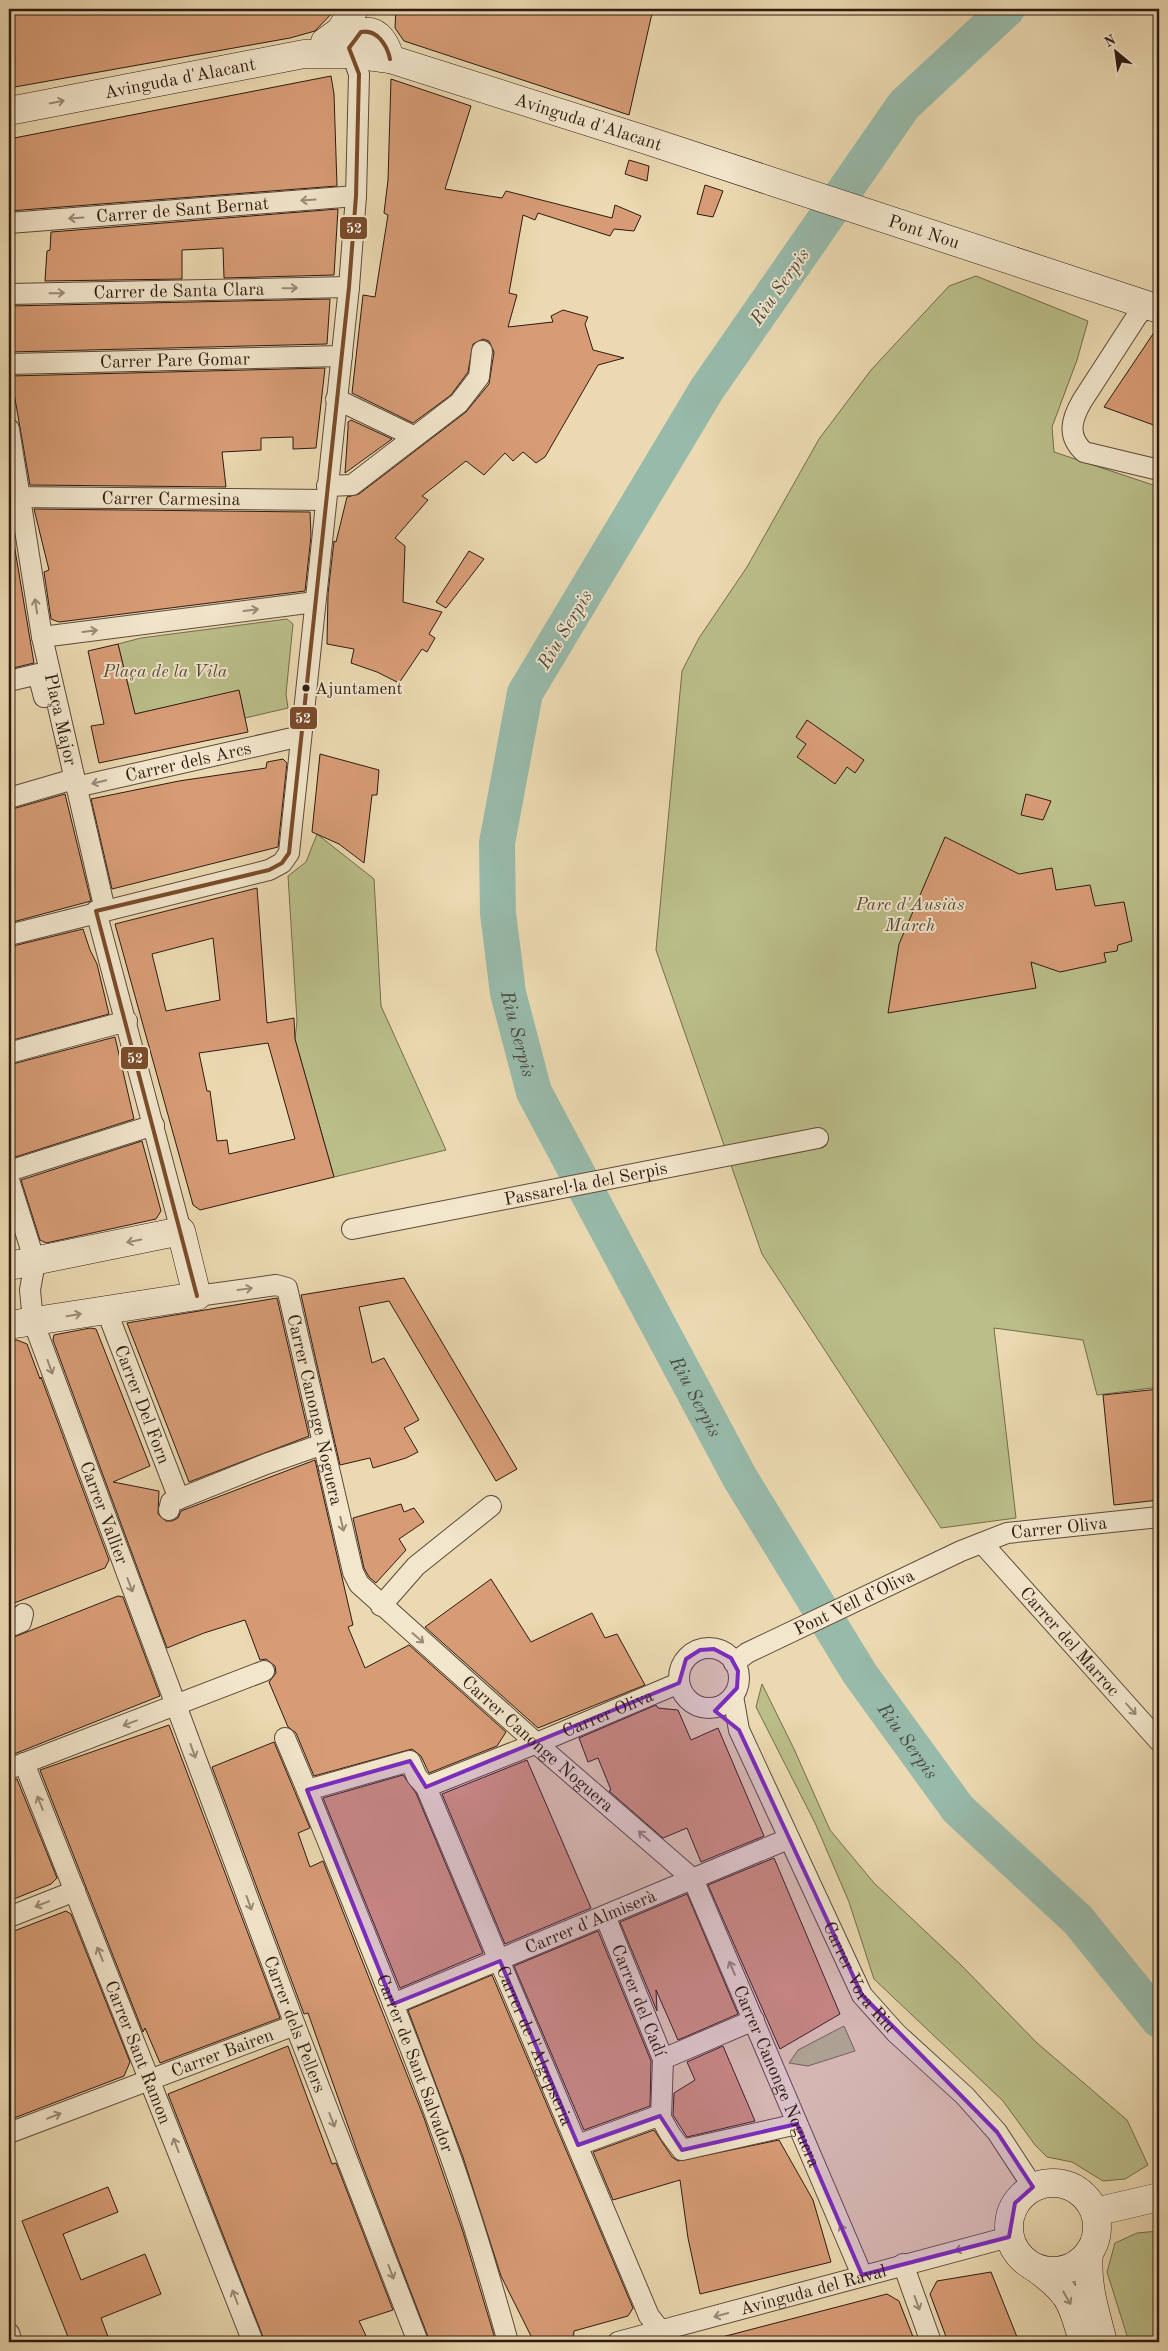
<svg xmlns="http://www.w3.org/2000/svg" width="1168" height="2351" font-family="'Old Standard TT',serif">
	<rect width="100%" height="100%" fill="#ebd9b1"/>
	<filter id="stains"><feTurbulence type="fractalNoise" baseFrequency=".004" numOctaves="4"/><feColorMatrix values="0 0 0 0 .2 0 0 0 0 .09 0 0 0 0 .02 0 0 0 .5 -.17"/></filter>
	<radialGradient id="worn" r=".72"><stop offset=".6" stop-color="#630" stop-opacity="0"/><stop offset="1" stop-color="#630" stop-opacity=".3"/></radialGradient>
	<!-- green -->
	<path fill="#babe89" stroke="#746c4e" d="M976 276 1088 321 1077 360 1052 427 1054 452 1159 487V1387L1097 1395 1083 1340 994 1328 1016 1518 941 1528 762 1254 656 950 682 671 699 638 747 567 819 439 871 370 949 286Z
		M287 619 293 624 286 694 288 708 245 718 239 691 135 714 118 644 141 638Z
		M317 834 374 879 381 1006 446 1150 334 1177 295 1039 297 1021 288 876 306 862Z
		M762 1684 794 1749 830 1830 874 1883 961 1965 1037 2043 1127 2120 1148 2165 1125 2179 1103 2181 1072 2162 1047 2157 1035 2145 1003 2101 874 1979 849 1902 815 1823 756 1707Z
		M844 2026 855 2051 808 2066 789 2063 798 2050Z
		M1159 2231V2342H1129L1107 2272 1115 2243 1137 2233Z"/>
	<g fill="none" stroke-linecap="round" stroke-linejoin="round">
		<!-- river -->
		<path stroke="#98baaa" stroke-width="36" id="s1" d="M1007 9 904 105 707 389 525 693 497 843 498 913 508 993 534 1092 740 1478 860 1674 958 1809 1078 1920 1159 2020"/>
	</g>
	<!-- building -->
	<path fill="#d79c76" stroke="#2e1a12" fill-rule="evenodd" d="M9 9H336L315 31 290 38 9 88Z
		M396 9H653L629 115 404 41 395 28Z
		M331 76 334 94 337 186 9 211V139Z
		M391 79 471 106 445 189 502 198 506 191 612 218 615 205 641 216 634 231 614 229 610 236 538 213 535 220 523 215 509 293 517 295 508 327 553 322 551 316 563 310 588 317 585 324 593 350 624 358 598 365 545 457 536 463 523 452 513 461 505 453 484 475 466 461 422 496 428 500 395 538 405 546 403 602 442 612 429 634 435 638 427 652 422 649 399 683 377 672 351 663 354 649 327 644 328 594 334 541 336 542 347 497 359 494 466 412 489 384 494 352 489 341 483 339 473 344 468 372 451 395 413 423 352 393 363 295 375 297 388 215 384 213 388 180Z
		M629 160 649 166 647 181 625 174Z
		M705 185 723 191 713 217 697 214Z
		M338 209 334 275 224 278 223 248 182 250V279L45 281 47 251 50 250 51 232Z
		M330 299 327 344 9 352V306Z
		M1159 325V427L1104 407Z
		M325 368 316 448 293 449V437L261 438V450L222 452 226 487 30 485 11 376Z
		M351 420 392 439 345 473 348 429V422Z
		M34 509 310 512 311 536 305 591 59 622 51 619 44 572 49 570Z
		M9 514 34 663 9 669Z
		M469 551 484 559 446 608 436 602Z
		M118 644 135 714 239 690 248 732 99 763 91 726 104 724 88 651Z
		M807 720 864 760 855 773 847 767 835 784 797 757 806 744 796 737Z
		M320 754 379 770 377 795H372L364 863 339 844 312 832Z
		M283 759 287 763 278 847 112 889 91 799 179 781 266 768 267 762Z
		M65 794 91 901 9 923V810Z
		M1026 794 1051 801 1043 820 1021 815Z
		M945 837 1019 874 1052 868 1056 890 1090 885 1095 906 1124 902 1132 941 1118 945 1117 951 1104 953 1106 962 1060 972 1031 962 1036 988 888 1013 899 944Z
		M257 888 267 1023 294 1018 295 1039 334 1177 200 1210 193 1205 115 924ZM213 938 220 1000 166 1011 152 954ZM268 1043 295 1139 229 1154 227 1140 217 1141 210 1091H207L199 1053Z
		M83 929 90 950 97 964 109 1014 9 1041V947Z
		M115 1037 134 1119 9 1159V1065Z
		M142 1141 161 1211 156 1219 46 1243 40 1240 21 1180Z
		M404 1278 517 1469 496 1481 389 1301 359 1307 372 1363 384 1358 419 1420 404 1428 418 1452 406 1458 373 1468 370 1458 340 1465 301 1295Z
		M277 1298 309 1436 189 1482 127 1323Z
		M90 1328 96 1329 98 1334 150 1466 113 1482 159 1491 158 1514 166 1521H172L178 1518 181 1511 315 1460 353 1625 348 1627 365 1668 409 1645 506 1732 497 1746 429 1773 421 1756 412 1749 314 1776 296 1733 288 1727 269 1682 276 1673 275 1666 266 1659 260 1660 245 1620 204 1633 167 1648 53 1340 54 1335Z
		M17 1340 27 1344 40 1379 41 1377 109 1560 105 1568 9 1605V1341Z
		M1159 1389V1500L1114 1505 1103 1395Z
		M401 1504 404 1512 414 1508 424 1522 399 1539 406 1550 376 1583 369 1577 364 1568 353 1518Z
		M491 1579 531 1642 592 1613 605 1638 617 1634 645 1685 538 1728 425 1627Z
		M118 1596 123 1597 160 1696 9 1756V1639Z
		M656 1705 658 1708 678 1710 691 1740 718 1728 764 1836 701 1862 687 1828 663 1838 609 1791 611 1790 598 1758 588 1762 579 1738Z
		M169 1725 280 2018 160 2063 145 2028 143 2032 40 1770Z
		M274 1742 310 1828 298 1833 310 1867 323 1861 424 2118 463 2232 496 2342H430L358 2154 308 2013 304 2014 212 1767Z
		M527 1760 591 1908 505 1944 442 1794Z
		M403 1775 416 1793 483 1953 400 1988 323 1798Z
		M17 1779 57 1878 51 1884 9 1901V1781Z
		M774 1858 840 2014 780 2049 708 1885Z
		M687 1894 738 2014 678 2040 656 1990 657 2011 620 1922Z
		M66 1911 71 1914 130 2062 124 2076 9 2120V1933Z
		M598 1931 651 2061 650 2106 584 2130 514 1966Z
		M492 1975 633 2308 628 2316 574 2331 573 2342H534L501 2276 463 2157 408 2010Z
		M288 2046 332 2164 336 2163 393 2310 359 2321 369 2342H265L168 2094Z
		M723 2046 755 2121 687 2137 673 2115 674 2093 695 2080 687 2062Z
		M654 2130 672 2157 678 2161 779 2140 813 2200 831 2262 700 2294 688 2238 680 2180 613 2200 593 2152Z
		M108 2187 118 2212 63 2234 81 2280 145 2254 161 2294 101 2318 110 2342H70L22 2221Z
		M991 2272 1019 2342H948L930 2294 937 2281Z
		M887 2294 899 2301 915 2342H723L722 2337Z"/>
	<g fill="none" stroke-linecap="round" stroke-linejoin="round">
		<defs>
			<g id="street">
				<path id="s2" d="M9 223 356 196"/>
				<path id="s3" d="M9 294 349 287"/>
				<path d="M1147 305 1137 316 1082 401C1071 420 1067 436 1084 452L1159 470"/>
				<path id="s4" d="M9 364 342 356"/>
				<path d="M336 399 413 436"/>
				<path id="s5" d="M9 429 42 637 105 910"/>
				<path d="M327 486 352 485 459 403 479 377 482 351"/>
				<path id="s6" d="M9 497 325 500"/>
				<path d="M42 637 315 602"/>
				<path d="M9 681 38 674 44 697"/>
				<path id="s7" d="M76 787 301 736"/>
				<path d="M9 798 74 779"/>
				<path d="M96 911 181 1231"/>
				<path d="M9 935 269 870 282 863 289 853 349 287 356 196 359 74 352 54"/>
				<path d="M9 1053 127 1021"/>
				<path d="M9 1171 154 1125"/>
				<path id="s8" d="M9 1180 35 1262 30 1290 33 1321 295 2025 418 2342"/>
				<path id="s9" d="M352 1229 818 1138"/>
				<path id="s10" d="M197 1296 276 1285 287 1288 353 1572 359 1584 545 1751 693 1879 862 2275"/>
				<path id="s11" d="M106 1309 179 1499"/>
				<path d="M169 1510 171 1502 266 1464 323 1444"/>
				<path id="s12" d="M982 1543 1159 1741"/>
				<path d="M381 1606 416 1566 491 1506"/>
				<path d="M9 1627 21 1622 23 1614"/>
				<circle cx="709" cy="1678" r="30"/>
				<path id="s13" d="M734 1663 747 1653 961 1551 1007 1533 1159 1517"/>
				<path id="s14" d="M733 1696 739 1730 862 1995 896 2033 965 2096 997 2132 1033 2187"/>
				<path id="s15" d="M285 1738 307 1790 410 1761 417 1777 426 1787 649 2316 661 2331 664 2342"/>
				<path id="s16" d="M24 1763 253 2342"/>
				<path d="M9 1769 264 1671"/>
				<path id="s17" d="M426 1787 537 1743 679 1683"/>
				<path id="s18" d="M307 1790C357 1914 408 2036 452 2161 473 2221 491 2281 508 2342"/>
				<path id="s19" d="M605 1916 663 2059 661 2118"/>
				<path d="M9 1917 75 1891"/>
				<path id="s20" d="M393 2004 788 1839"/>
				<path d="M663 2059 754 2020"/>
				<path id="s21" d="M9 2133 295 2025"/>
				<path d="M578 2145 655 2117 661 2118 670 2134 682 2150 797 2124"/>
				<path d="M903 2264 931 2342"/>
				<path d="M9 2333 12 2342"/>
				<path id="s22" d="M618 2342 1009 2237"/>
			</g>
			<g id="secondary">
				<path d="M325 42 340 31 354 9"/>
				<path d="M352 54 349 48C365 19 384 33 390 59"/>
				<path id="s23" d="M9 111 304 54H352L390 59 646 140 1159 309"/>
				<path d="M9 1266 181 1231 197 1296 9 1325"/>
				<circle cx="1053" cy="2227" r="44"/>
				<path d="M1095 2212 1159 2197"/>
				<path d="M1089 2253C1086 2285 1095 2311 1103 2342"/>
				<path d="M1034 2267C1069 2292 1072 2301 1083 2342"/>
			</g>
		</defs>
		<!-- street casing -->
		<use href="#street" stroke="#5d4a3a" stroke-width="22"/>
		<!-- secondary casing -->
		<use href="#secondary" stroke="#2e1a12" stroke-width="29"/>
		<!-- street -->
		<use href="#street" stroke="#f2e6cc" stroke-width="20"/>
		<!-- secondary -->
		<use href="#secondary" stroke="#f2e6cc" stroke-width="28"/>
		<defs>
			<path id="bus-1" d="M197 1296 96 911 269 870 282 863 289 853 349 287 356 196 359 74 349 48 361 32C377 29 387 45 390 59"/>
		</defs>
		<!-- bus-1 casing -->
		<use href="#bus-1" stroke="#f2e6cc" stroke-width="8"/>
		<!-- bus-1 -->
		<use href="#bus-1" stroke="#7a4b2a" stroke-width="4"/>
	</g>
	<!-- one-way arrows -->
	<defs><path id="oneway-shaft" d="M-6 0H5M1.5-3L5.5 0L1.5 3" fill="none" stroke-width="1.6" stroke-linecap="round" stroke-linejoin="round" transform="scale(1.25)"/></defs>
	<g stroke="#9a8a78">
		<use href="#oneway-shaft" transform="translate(57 102) rotate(-11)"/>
		<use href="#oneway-shaft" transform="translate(308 200) rotate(176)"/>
		<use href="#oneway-shaft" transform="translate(76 218) rotate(176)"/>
		<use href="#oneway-shaft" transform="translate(290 288) rotate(-1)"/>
		<use href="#oneway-shaft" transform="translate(57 293) rotate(-1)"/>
		<use href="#oneway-shaft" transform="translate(36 606) rotate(-99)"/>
		<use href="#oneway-shaft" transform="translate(251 610) rotate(-7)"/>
		<use href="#oneway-shaft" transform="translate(90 631) rotate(-7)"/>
		<use href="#oneway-shaft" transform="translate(99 782) rotate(167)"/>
		<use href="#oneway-shaft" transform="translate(134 1241) rotate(168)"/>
		<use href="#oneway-shaft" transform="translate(245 1289) rotate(-8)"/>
		<use href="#oneway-shaft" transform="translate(74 1315) rotate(-9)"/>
		<use href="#oneway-shaft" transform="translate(50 1367) rotate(70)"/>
		<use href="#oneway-shaft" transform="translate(342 1524) rotate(77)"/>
		<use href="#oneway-shaft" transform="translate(130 1585) rotate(69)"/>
		<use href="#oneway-shaft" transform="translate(418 1638) rotate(41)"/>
		<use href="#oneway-shaft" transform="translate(1131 1709) rotate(48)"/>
		<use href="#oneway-shaft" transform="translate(130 1723) rotate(159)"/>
		<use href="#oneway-shaft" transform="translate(193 1751) rotate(70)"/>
		<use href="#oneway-shaft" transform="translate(40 1803) rotate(-112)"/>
		<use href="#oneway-shaft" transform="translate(644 1836) rotate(-139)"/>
		<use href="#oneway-shaft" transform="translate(249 1903) rotate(70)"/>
		<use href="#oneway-shaft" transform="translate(42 1904) rotate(159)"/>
		<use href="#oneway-shaft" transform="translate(100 1954) rotate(-112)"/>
		<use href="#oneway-shaft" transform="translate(732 1968) rotate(-113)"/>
		<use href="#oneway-shaft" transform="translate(54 2116) rotate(-21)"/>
		<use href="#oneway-shaft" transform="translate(332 2120) rotate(69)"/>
		<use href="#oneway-shaft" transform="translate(176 2145) rotate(-111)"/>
		<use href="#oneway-shaft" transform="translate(843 2231) rotate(-113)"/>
		<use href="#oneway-shaft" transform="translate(962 2249) rotate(165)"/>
		<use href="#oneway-shaft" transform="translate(391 2272) rotate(69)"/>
		<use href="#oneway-shaft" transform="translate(235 2297) rotate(-111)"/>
		<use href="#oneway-shaft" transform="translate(1067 2298) rotate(60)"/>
		<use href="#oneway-shaft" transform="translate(917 2303) rotate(70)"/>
		<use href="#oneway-shaft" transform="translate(721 2315) rotate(165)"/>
	</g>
	<!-- marked area -->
	<path fill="#7b2cbf" fill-opacity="0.2" stroke="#7b2cbf" stroke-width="4" stroke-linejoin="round" d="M714 1649 731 1658 738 1671 737 1688 715 1711 739 1730 862 1995 997 2132 1033 2187 1015 2203 1009 2237 862 2275 797 2124 682 2150 660 2116 578 2145 500 1961 393 2004 307 1790 410 1761 426 1787 679 1683 686 1659 700 1650Z"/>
	<!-- markers -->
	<circle fill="#2e1a12" stroke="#f2e6cc" stroke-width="2" cx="306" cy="688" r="4.5"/>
	<g text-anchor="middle" stroke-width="4" stroke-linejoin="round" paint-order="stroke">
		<!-- bus labels -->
		<g font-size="17" fill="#2e1a12" stroke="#f2e6cc" text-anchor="start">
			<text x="315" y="694">Ajuntament</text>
		</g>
		<!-- street labels -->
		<g font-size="18" fill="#2e1a12" stroke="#f2e6cc">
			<text dy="6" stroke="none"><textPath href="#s23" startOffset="174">Avinguda d'Alacant</textPath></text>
			<text dy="6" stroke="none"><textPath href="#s23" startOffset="595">Avinguda d'Alacant</textPath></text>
			<text dy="6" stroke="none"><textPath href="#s2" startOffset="174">Carrer de Sant Bernat</textPath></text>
			<text dy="6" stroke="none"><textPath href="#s23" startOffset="948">Pont Nou</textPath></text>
			<text dy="6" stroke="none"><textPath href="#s3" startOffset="170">Carrer de Santa Clara</textPath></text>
			<text dy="6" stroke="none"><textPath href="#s4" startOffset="166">Carrer Pare Gomar</textPath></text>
			<text dy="6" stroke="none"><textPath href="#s6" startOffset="162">Carrer Carmesina</textPath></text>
			<text dy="6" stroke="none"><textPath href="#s5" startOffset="295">Plaça Major</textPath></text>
			<text dy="6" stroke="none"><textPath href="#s7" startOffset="115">Carrer dels Arcs</textPath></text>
			<text dy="6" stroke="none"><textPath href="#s9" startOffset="238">Passarel·la del Serpis</textPath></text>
			<text dy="6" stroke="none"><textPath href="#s11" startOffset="102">Carrer Del Forn</textPath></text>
			<text dy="6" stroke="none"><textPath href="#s10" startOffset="216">Carrer Canonge Noguera</textPath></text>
			<text dy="6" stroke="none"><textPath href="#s8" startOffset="350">Carrer Vallier</textPath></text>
			<text dy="6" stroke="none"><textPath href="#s13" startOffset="355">Carrer Oliva</textPath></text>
			<text dy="6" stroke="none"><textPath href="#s13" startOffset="135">Pont Vell d’Oliva</textPath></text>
			<text dy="6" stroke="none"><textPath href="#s12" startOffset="132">Carrer del Marroc</textPath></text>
			<text dy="6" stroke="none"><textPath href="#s17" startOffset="196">Carrer Oliva</textPath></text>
			<text dy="6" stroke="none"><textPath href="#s10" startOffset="636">Carrer Canonge Noguera</textPath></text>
			<text dy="6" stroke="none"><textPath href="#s20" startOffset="214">Carrer d'Almiserà</textPath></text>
			<text dy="6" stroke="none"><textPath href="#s14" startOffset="310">Carrer Vora Riu</textPath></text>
			<text dy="6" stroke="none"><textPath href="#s19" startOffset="91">Carrer del Cadí</textPath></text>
			<text dy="6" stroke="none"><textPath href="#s8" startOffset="896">Carrer dels Pellers</textPath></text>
			<text dy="6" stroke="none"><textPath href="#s15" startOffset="475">Carrer de l'Algepseria</textPath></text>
			<text dy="6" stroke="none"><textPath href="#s16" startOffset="311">Carrer Sant Ramon</textPath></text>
			<text dy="6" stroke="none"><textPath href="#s21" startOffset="228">Carrer Bairen</textPath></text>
			<text dy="6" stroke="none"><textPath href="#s18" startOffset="294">Carrer de Sant Salvador</textPath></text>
			<text dy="6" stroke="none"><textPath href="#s10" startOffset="1056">Carrer Canonge Noguera</textPath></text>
			<text dy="6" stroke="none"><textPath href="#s22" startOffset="202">Avinguda del Raval</textPath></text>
		</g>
		<!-- park labels -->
		<g font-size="18" font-style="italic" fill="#584b36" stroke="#f2e6cc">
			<text x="165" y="677">Plaça de la Vila</text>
			<text x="910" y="910">Parc d'Ausiàs<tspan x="910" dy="21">March</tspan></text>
		</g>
		<!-- water labels -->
		<g font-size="19" font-style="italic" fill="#4e4a40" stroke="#f2e6cc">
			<text transform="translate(779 286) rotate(-55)" y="7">Riu Serpis</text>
			<text transform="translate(564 629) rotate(-59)" y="7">Riu Serpis</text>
			<text dy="7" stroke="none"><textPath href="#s1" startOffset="1186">Riu Serpis</textPath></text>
			<text dy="7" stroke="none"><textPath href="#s1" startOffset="1591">Riu Serpis</textPath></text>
			<text dy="7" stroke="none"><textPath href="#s1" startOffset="1996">Riu Serpis</textPath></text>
		</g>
	</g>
	<g stroke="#f2e6cc" stroke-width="2">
		<rect x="339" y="216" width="29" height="24" rx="5" fill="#7a4b2a"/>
		<rect x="289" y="706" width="29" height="24" rx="5" fill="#7a4b2a"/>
		<rect x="120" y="1046" width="29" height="24" rx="5" fill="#7a4b2a"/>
	</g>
	<g font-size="14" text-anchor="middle" font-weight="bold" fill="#fff">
		<text x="354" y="233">52</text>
		<text x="303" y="723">52</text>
		<text x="135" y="1063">52</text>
	</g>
	<!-- margin -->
	<rect width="1168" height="2351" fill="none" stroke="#ebd9b1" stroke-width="30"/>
	<rect x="10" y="10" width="1148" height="2331" fill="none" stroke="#2e1a12" stroke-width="2.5"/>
	<rect x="15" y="15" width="1138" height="2321" fill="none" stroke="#2e1a12"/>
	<!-- north arrow -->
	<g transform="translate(1116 52) rotate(331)" stroke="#f2e6cc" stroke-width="4" paint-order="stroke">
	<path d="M0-4L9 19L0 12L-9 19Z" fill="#2e1a12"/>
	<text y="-8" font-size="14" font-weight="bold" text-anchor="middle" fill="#2e1a12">N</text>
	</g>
	<rect width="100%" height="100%" filter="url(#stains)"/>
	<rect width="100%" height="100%" fill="url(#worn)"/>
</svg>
